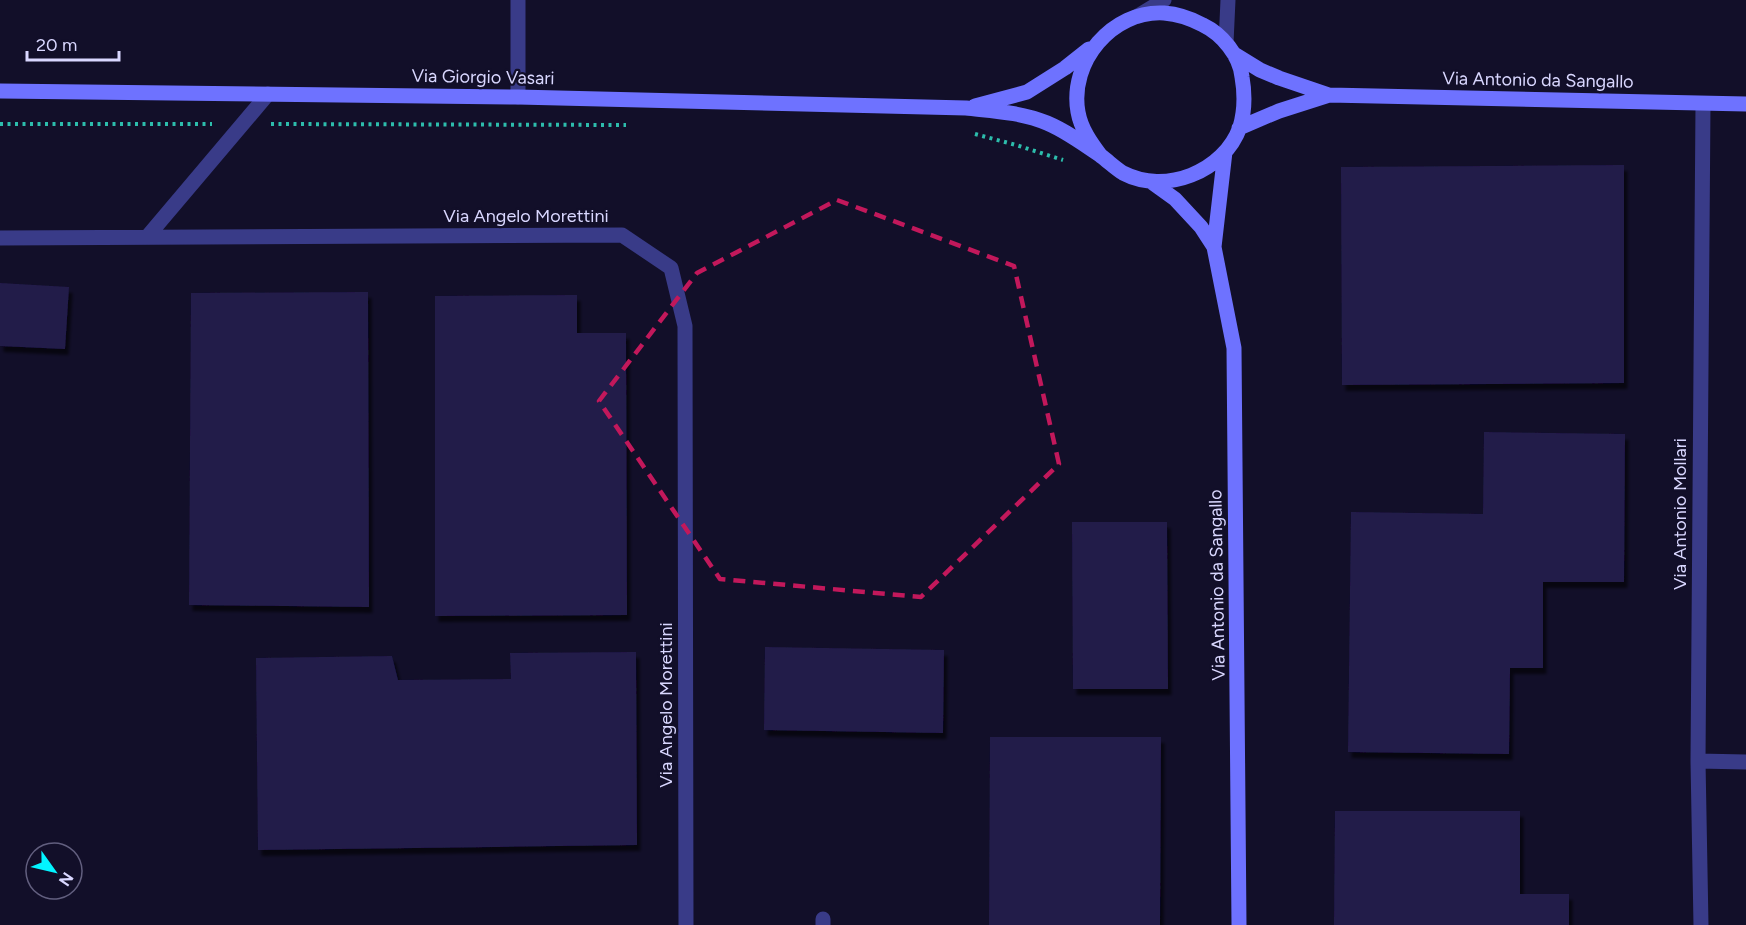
<svg xmlns="http://www.w3.org/2000/svg" width="1746" height="925" font-family="Figtree,sans-serif">
	<defs>
		<filter id="shadow"><feDropShadow dx="3.5" dy="6" stdDeviation="1.5" flood-color="#0009"/></filter>
	</defs>
	<rect width="100%" height="100%" fill="#120f29"/>
	<!-- building -->
	<path fill="#221b4a" filter="url(#shadow)" d="M1624 165V383L1342 385 1341 167Z
		M0 283 69 287 65 349 0 346Z
		M368 292 369 607 189 605 191 293Z
		M577 295V333H626L627 615 435 616V296Z
		M1484 432 1625 434 1624 582H1543V668H1510L1509 754 1348 752 1351 512 1483 514Z
		M1072 522H1167L1168 689H1073Z
		M765 647 944 650 943 733 764 730Z
		M636 652 637 845 258 850 256 658 392 656 398 680 511 679 510 653Z
		M990 737H1161L1160 925H989Z
		M1335 811H1520V894H1569V925H1334Z"/>
	<g fill="none" stroke-linecap="round" stroke-linejoin="round">
		<!-- path -->
		<path stroke="#2dbdac" stroke-width="4" stroke-dasharray="3 4.5" stroke-linecap="butt" d="M0 124H212
			M271 124 626 125
			M975 134 1016 145 1063 160"/>
		<!-- lane -->
		<path stroke="#393b88" stroke-width="15" d="M147 237 268 94
			M0 238 622 235 671 268 685 326 686 925
			M823 925V919"/>
		<!-- street -->
		<path stroke="#393b88" stroke-width="15" d="M518 0V97
			M1138 16 1164 0
			M1226 43 1228 0
			M1698 761 1746 762
			M1701 925 1698 761 1703 104"/>
		<!-- secondary -->
		<path stroke="#6e72ff" stroke-width="15" d="M1234 54 1260 70 1279 78 1329 95 1746 104
			M0 91 518 97 966 108C993 111 1021 112 1047 123 1066 131 1084 144 1101 156 1108 161 1115 168 1123 173 1165 195 1224 172 1240 127 1245 110 1245 94 1242 77 1240 56 1222 34 1203 25 1190 18 1178 14 1164 13 1112 10 1069 62 1078 112 1081 129 1091 143 1101 156
			M975 106 1027 92 1065 68 1089 49
			M1239 128 1279 111 1329 95
			M1225 152 1214 247 1234 348 1239 925
			M1150 181 1175 199 1201 227 1214 247"/>
	</g>
	<!-- marked area -->
	<path fill="none" stroke="#c2185b" stroke-width="4.5" stroke-dasharray="12 8" stroke-linejoin="round" d="M837 200 1014 266 1059 464 921 597 720 579 599 401 697 273Z"/>
	<g text-anchor="middle" stroke-width="4.5" stroke-linejoin="round" paint-order="stroke">
		<!-- street labels -->
		<g font-size="18" fill="#d9d7ff" stroke="#120f29">
			<text transform="translate(483 77) rotate(1)" y="6">Via Giorgio Vasari</text>
			<text transform="translate(1538 80) rotate(1)" y="6">Via Antonio da Sangallo</text>
			<text x="526" y="222">Via Angelo Morettini</text>
			<text transform="translate(1680 514) rotate(-90)" y="6">Via Antonio Mollari</text>
			<text transform="translate(1217 585) rotate(-91)" y="6">Via Antonio da Sangallo</text>
			<text transform="translate(666 705) rotate(-90)" y="6">Via Angelo Morettini</text>
		</g>
	</g>
	<!-- north arrow -->
	<g transform="translate(54 871) rotate(124)"><circle r="28" fill="#120f29" stroke="#625f7f" stroke-width="1.5"/>
	<path d="M0-4.5L10 22L0 15L-10 22Z" fill="#03f4ff"/>
	<text y="-9" font-size="16" font-weight="bold" text-anchor="middle" fill="#d9d7ff">N</text>
	</g>
	<!-- scale -->
	<path d="M27 51v9h92v-9" fill="none" stroke="#d9d7ff" stroke-width="3"/>
	<text x="36" y="51" font-size="18" fill="#d9d7ff" stroke="#120f29" stroke-width="4.5" paint-order="stroke">20 m</text>
</svg>
